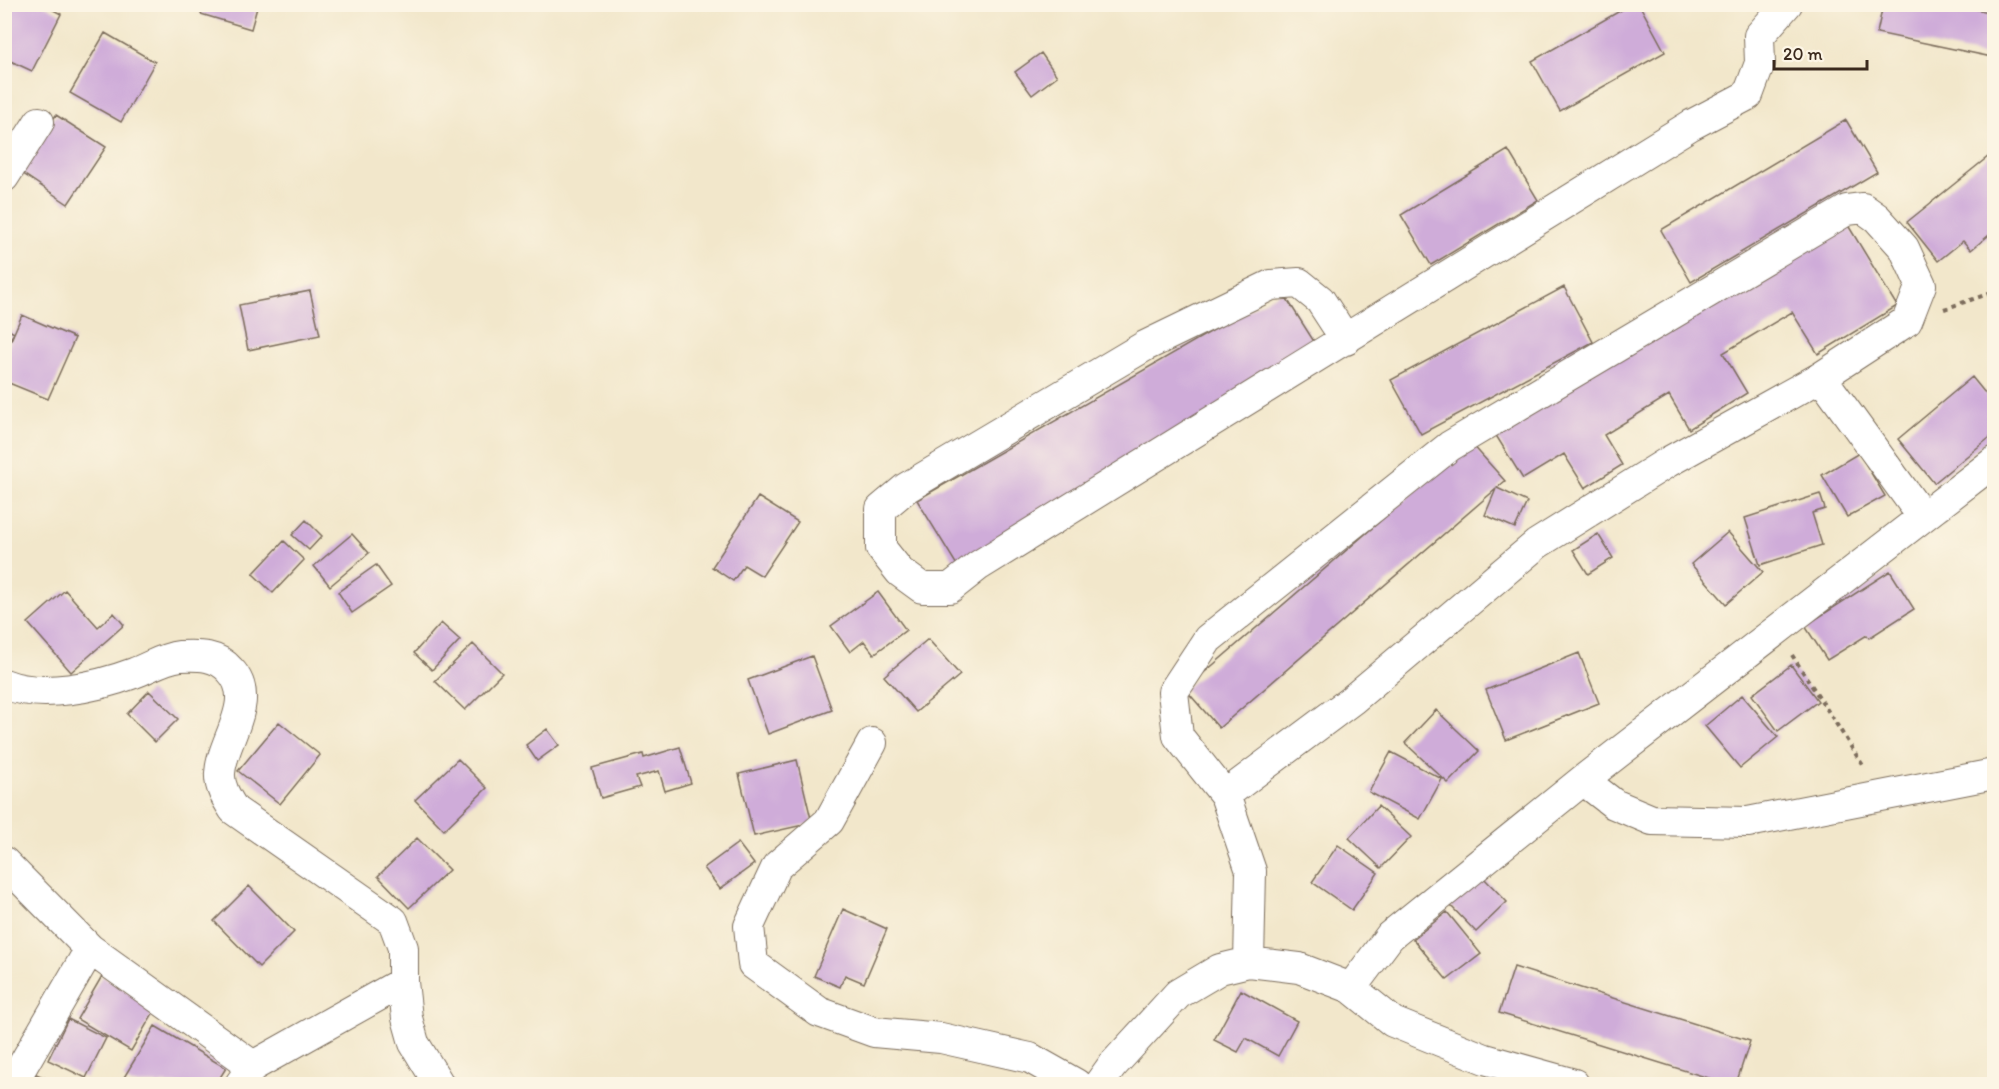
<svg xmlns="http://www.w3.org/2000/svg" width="1999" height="1089" font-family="Itim,sans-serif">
	<rect width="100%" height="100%" fill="#fcf5e5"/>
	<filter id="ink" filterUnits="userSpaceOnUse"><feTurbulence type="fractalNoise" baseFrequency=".0167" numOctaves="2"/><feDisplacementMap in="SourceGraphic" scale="12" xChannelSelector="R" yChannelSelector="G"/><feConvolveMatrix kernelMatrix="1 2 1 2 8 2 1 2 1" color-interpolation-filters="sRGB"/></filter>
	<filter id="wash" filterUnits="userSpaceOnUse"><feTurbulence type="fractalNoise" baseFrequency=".008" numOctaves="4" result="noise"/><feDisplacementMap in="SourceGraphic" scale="24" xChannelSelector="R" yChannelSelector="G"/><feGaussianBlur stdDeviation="1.35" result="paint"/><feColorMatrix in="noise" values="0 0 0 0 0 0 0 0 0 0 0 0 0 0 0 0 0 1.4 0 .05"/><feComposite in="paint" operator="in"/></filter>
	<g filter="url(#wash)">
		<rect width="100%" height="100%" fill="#f2e7cb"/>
		<g id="blocks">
			<!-- building -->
			<path fill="#cfacd9" d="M4 4H42L61 14 32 71 4 58Z
				M204 4H258L251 29 201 14Z
				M1632 4H1639L1665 52 1560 111 1532 61Z
				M1883 5H1956L1994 13V44L1992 57 1877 33Z
				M105 33 155 62 121 122 70 93Z
				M1041 53 1057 76 1032 95 1015 72Z
				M56 115 106 147 68 204 19 171Z
				M1846 120 1877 172 1691 282 1661 230Z
				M1508 150 1538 200 1431 265 1401 215Z
				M1994 152V231L1971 250 1963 241 1938 261 1907 222Z
				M1843 217 1897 306 1818 354 1792 312 1723 353 1747 393 1689 429 1669 395 1604 435 1622 465 1585 488 1564 454 1523 479 1492 429Z
				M1564 287 1593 342 1421 434 1391 380Z
				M310 291 320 335 248 350 239 305Z
				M1282 291 1320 351 958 567 917 500Z
				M22 315 75 338 48 399 4 381V356Z
				M4 327 14 333 4 349Z
				M1972 377 1994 404V434L1934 483 1898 439Z
				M1471 443 1505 481 1497 488 1527 502 1515 528 1485 515 1496 489 1219 728 1185 689Z
				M1859 453 1885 496 1847 517 1822 475Z
				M1820 494 1825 509 1812 513 1822 545 1760 565 1745 518Z
				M758 497 798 522 762 576 744 565 733 581 712 567Z
				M306 520 322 536 309 550 292 535Z
				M1728 532 1763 572 1726 604 1691 564Z
				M352 534 369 553 330 586 314 566Z
				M1598 534 1613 558 1588 574 1573 550Z
				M284 541 304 560 273 593 253 574Z
				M376 565 391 586 352 613 338 592Z
				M1890 571 1914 609 1869 638 1867 635 1827 660 1805 626Z
				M65 590 98 627 114 613 124 625 71 672 28 623Z
				M878 592 906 630 874 654 864 641 850 652 831 626Z
				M441 623 460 640 432 670 414 653Z
				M928 639 960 675 916 712 884 676Z
				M473 644 502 673 465 710 435 681Z
				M1579 653 1599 703 1506 740 1486 690Z
				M812 656 832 710 768 734 748 680Z
				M1791 665 1818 701 1778 731 1752 695Z
				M149 691 178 719 155 742 127 714Z
				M1742 695 1778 737 1740 768 1705 726Z
				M1436 710 1479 751 1448 783 1405 743Z
				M279 722 320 755 280 804 238 771Z
				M547 729 559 745 537 761 526 745Z
				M680 747 691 783 665 791 659 771 636 777 640 787 601 798 592 768 643 754 644 758Z
				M1391 752 1442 779 1420 819 1369 792Z
				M458 759 487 788 444 830 415 800Z
				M797 760 812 823 754 836 739 774Z
				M1378 806 1411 837 1381 868 1349 838Z
				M417 838 449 870 409 908 378 876Z
				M738 843 754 864 720 889 704 868Z
				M1338 845 1378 873 1352 910 1312 882Z
				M1480 874 1507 902 1476 932 1449 904Z
				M249 886 294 932 259 967 214 921Z
				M843 909 887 929 864 983 845 975 840 987 814 976Z
				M1447 912 1481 954 1447 980 1413 939Z
				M1514 967 1750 1041 1736 1084H1728L1499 1013Z
				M102 976 156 1008 131 1051 77 1019Z
				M1241 990 1297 1021 1278 1056 1246 1038 1238 1052 1214 1040Z
				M68 1019 106 1038 86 1078 48 1060Z
				M155 1026 226 1068 216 1084H132L123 1079Z
				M36 1074 60 1084H31Z"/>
		</g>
	</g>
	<g filter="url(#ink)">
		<use href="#blocks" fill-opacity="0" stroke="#7b6c5b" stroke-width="1.5"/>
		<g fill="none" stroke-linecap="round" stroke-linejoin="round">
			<defs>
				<path id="street" d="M4 177 39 122
					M1346 340 1320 300 1299 283 1271 285 1145 346 906 488 881 509V548L900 572 922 588H950L978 566 1691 125 1748 95 1760 63 1759 36 1787 4
					M1821 377 1922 516
					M4 684C41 699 97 687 134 673 150 667 163 658 180 656 199 655 217 655 230 670 259 700 222 740 220 773 219 787 227 799 234 810L393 921 403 948V982L407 1018 414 1043 439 1084
					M872 743 829 821 777 866 749 926 753 964 819 1012 874 1032 941 1038 1030 1058 1076 1084
					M1583 780 1614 804 1652 820 1748 822 1994 774
					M1225 795 1352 700 1537 544 1668 462 1821 377 1907 321 1921 285 1904 248 1877 218 1863 208 1847 210 1450 446 1208 639 1173 692 1178 736 1225 795 1251 871 1249 962
					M4 862 90 949 253 1066
					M12 1084 90 949
					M240 1084 253 1066 403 982
					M1099 1084 1112 1066 1178 994 1220 969 1249 962 1299 968 1351 988
					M1574 1084 1485 1059 1393 1022 1351 988 1390 936 1583 780 1994 462"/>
			</defs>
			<!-- street casing -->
			<use href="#street" stroke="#7b6c5b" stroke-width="32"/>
			<!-- path -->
			<path stroke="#7b6c5b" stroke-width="4" stroke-dasharray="4.5 4.5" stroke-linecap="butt" d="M1944 309 1994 292
				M1792 655 1864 767"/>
			<!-- street -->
			<use href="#street" stroke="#fff" stroke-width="30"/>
		</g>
	</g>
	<!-- margin -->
	<rect width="1999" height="1089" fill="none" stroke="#fcf5e5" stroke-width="24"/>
	<!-- scale -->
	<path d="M1774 60v9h93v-9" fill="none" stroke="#3b2a1e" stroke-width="3"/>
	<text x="1783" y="60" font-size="18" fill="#3b2a1e" stroke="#fcf5e5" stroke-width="4.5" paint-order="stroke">20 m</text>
</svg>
